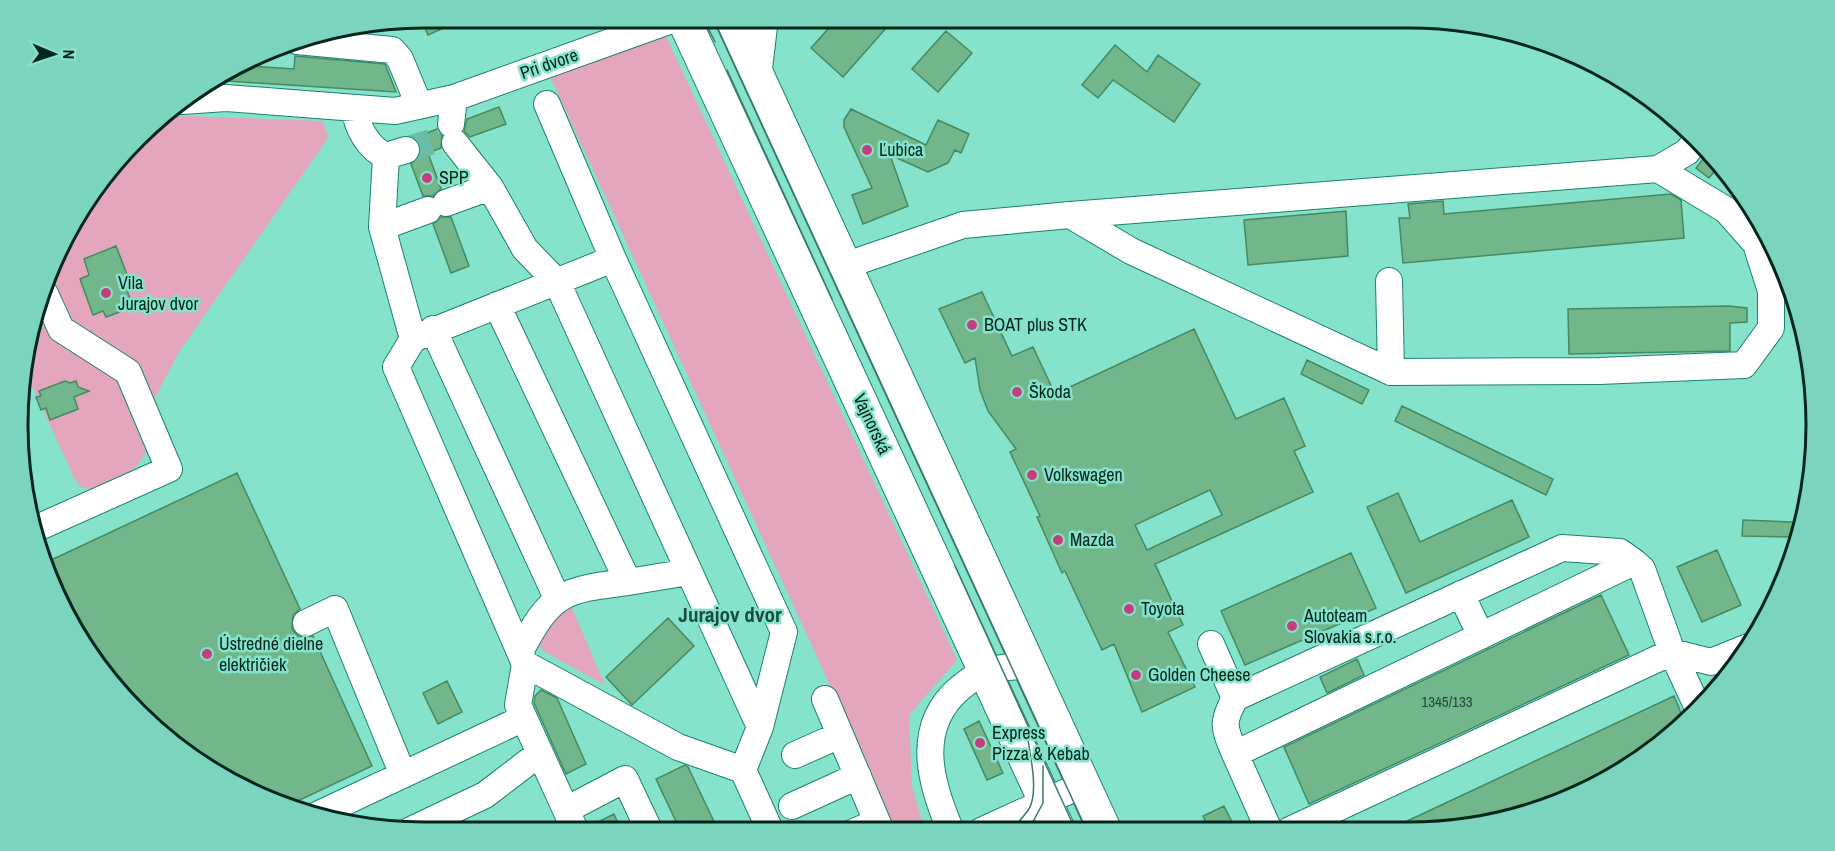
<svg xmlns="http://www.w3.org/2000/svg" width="1835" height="851" font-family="'Archivo Narrow',sans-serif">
	<rect width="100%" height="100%" fill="#86e3cb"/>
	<!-- green -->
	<path fill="#e4a6bc" d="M665 34 957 660 909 715 912 786 925 831H897L550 76Z
		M187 116 323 121 328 138 179 352 148 411 55 316 45 295 72 222 158 118Z
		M42 304 117 370 148 439 146 453 135 468 93 490 81 487 75 480 24 368 26 346Z
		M569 601 605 685 543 651 537 639Z"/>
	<!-- building -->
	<path fill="#72b78b" stroke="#448960" stroke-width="1.5" fill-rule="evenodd" d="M426 18H466L428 35 421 19Z
		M838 18H895L843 77 811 48Z
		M946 31 972 53 938 92 912 69Z
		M1115 45 1147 72 1158 55 1200 84 1174 122 1113 80 1098 98 1082 85Z
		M295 56 385 64 396 92 211 80 237 65 294 69Z
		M499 107 506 124 470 137 464 131 467 119Z
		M851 109 926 145 938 120 969 134 961 153 955 150 948 163 928 172 890 155 908 206 863 224 852 195 872 188 844 127V120Z
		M437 129 442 136 441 148 428 153 441 189 433 196H423L411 164 421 153 420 145 414 138Z
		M1709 151 1720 165 1709 178 1696 168Z
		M1671 194 1681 200 1684 238 1403 263 1399 218H1410L1408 204 1443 201 1444 214Z
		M1346 211 1348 256 1248 265 1244 220Z
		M441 217H451L469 266 451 273 433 224Z
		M116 246 128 277 123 279 133 307 106 317 103 311 93 315 80 279 89 275 84 259Z
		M982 292 1012 356 1033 347 1055 394 1194 329 1236 419 1284 398 1305 446 1294 451 1313 492 1155 564 1183 625 1168 632 1195 687 1142 712 1114 644 1102 650 1065 571 1062 573 1037 517 1040 516 1010 452 1016 449 988 411 980 390 975 358 965 363 939 309ZM1210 490 1222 515 1147 550 1135 525Z
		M1729 306 1747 308V322L1730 323V351L1569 354 1568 309Z
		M1307 360 1369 390 1362 404 1301 374Z
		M65 381 70 383 76 381 78 387 89 391 74 397 78 409 50 420 46 408 41 410 36 397 41 396 39 391Z
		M1402 406 1553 479 1546 495 1395 421Z
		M237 473 300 609 293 615 292 629 298 636H313L372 766 285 807 270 802 157 732 72 629 49 567V561Z
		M1398 493 1420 542 1512 500 1529 537 1406 593 1367 507Z
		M1743 520 1793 522 1792 537 1742 536Z
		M1717 550 1741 605 1702 622 1677 567Z
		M1351 553 1376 608 1245 665 1221 611Z
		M1601 595 1629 655 1309 804 1284 747Z
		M668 618 694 646 632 705 606 677Z
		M1357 659 1364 675 1327 693 1320 677Z
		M447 681 462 712 438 724 423 693Z
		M541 690 557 698 586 764 566 774 534 703 535 696Z
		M1674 696 1685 722 1658 749 1566 802 1463 829 1388 830Z
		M979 721 1003 773 987 780 964 729Z
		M685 765 688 767 719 832H681L656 779Z
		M1224 806 1236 830H1210L1203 816Z
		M614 814 622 832H591L590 826Z"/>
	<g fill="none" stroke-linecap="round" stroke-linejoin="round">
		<!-- minor-tunnel -->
		<path stroke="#6bbda8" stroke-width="26" stroke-dasharray="26 13" stroke-linecap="butt" d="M406 150 449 136 451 124"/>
		<defs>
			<path id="minor" d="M297 41 392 50 400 59 419 105
				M758 77 765 18
				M182 101 226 98 395 111 454 98 677 18
				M547 104 613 259
				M355 108C356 127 369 149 386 156L406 150
				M451 124 454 98
				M455 143 490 187 525 249 557 282 760 727
				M1658 169 1687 152 1698 138
				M446 203 490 187
				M382 227 386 156
				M844 266 963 225 1070 215 1131 251 1391 372 1599 371 1744 365 1771 328V291L1756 244 1726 210 1658 169 1070 215
				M1389 281 1391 372
				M497 305 628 582 689 572
				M433 329 557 598
				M413 339 382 227 428 210
				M35 529 169 469 128 372 61 329 45 294
				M1461 594 1481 636
				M306 623 335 609 403 775
				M1211 644 1235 698C1221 724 1224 727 1235 754
				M520 652C551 592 563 590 628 582
				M525 664 678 747 743 770
				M1235 698 1562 548 1620 552 1634 562
				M825 699 881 831
				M795 755 840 735
				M792 806 858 776
				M566 810 625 779 650 832
				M315 816 524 718
				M1269 830 1235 754 1634 562 1642 569 1672 652 1698 708
				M1290 830 1672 652 1711 662 1748 647
				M409 831 485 795 540 753
				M951 831C930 783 914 727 960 688 968 682 977 674 987 671 999 667 1015 667 1028 665
				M981 831 1084 784
				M576 832 518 705 525 664 396 367 413 339 613 259 784 632 760 727 743 770 771 832
				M854 832 877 822"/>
			<path id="major" d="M683 18 1059 831
				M731 18 1105 831"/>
		</defs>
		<!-- minor casing -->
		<use href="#minor" stroke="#1a826e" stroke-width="28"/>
		<!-- major casing -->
		<use href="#major" stroke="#1a826e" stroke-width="35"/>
		<!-- minor -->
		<use href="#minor" stroke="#fff" stroke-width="26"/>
		<!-- major -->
		<use href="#major" stroke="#fff" stroke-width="33"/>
		<!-- tram -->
		<path stroke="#3a7869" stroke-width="1.5" d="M703 18 715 42
			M713 18 1087 831
			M727 70 832 299
			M955 566 1076 831
			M1011 831C1017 824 1024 816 1029 809 1039 791 1030 754 1027 734
			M1028 831 1043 803V766"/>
	</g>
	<!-- markers -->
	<g fill="#c43d7c" stroke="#86e3cb" stroke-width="2">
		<circle cx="867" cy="150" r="6"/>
		<circle cx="427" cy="178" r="6"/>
		<circle cx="106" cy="293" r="6"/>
		<circle cx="972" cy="325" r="6"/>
		<circle cx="1017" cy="392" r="6"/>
		<circle cx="1032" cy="475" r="6"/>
		<circle cx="1058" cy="540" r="6"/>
		<circle cx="1129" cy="609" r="6"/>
		<circle cx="1292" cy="626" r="6"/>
		<circle cx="207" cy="654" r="6"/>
		<circle cx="1136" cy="675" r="6"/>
		<circle cx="980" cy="743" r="6"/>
	</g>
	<g text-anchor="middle" stroke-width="5" stroke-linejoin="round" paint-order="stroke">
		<!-- number labels -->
		<g font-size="15" fill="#1c4a39">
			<text x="1447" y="707">1345/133</text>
		</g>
		<!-- street labels -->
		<g font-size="18" fill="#00261e" stroke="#86e3cb">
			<text transform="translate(549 64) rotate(-19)" y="6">Pri dvore</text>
			<text transform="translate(872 424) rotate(65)" y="6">Vajnorská</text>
		</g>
		<!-- poi labels -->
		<g font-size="18" fill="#00261e" stroke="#86e3cb" text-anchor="start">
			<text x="879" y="156">Ľubica</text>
			<text x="439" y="184">SPP</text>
			<text x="118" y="289">Vila<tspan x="118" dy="21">Jurajov dvor</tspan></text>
			<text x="984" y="331">BOAT plus STK</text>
			<text x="1029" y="398">Škoda</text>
			<text x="1044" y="481">Volkswagen</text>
			<text x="1070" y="546">Mazda</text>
			<text x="1141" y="615">Toyota</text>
			<text x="1304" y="622">Autoteam<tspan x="1304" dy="21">Slovakia s.r.o.</tspan></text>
			<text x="219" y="650">Ústredné dielne<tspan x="219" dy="21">električiek</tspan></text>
			<text x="1148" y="681">Golden Cheese</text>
			<text x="992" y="739">Express<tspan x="992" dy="21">Pizza &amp; Kebab</tspan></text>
		</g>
		<!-- quarter labels -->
		<g font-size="21" font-weight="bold" fill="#194c40" stroke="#86e3cb">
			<text x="730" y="622">Jurajov dvor</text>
		</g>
	</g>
	<!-- crop -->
	<path d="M0 0H1835V851H0ZM425 28H1409A397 397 0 0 1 1806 425V425A397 397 0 0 1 1409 822H425A397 397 0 0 1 28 425V425A397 397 0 0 1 425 28Z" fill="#7bd4bd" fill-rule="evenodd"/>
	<path fill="none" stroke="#00261e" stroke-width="3" d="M425 28H1409A397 397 0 0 1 1806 425V425A397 397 0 0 1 1409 822H425A397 397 0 0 1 28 425V425A397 397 0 0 1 425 28Z"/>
	<!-- north arrow -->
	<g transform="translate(54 54) rotate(92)" stroke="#86e3cb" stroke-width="4.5" paint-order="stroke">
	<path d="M0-4.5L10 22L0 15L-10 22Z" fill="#00261e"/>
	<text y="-9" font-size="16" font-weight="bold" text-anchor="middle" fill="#00261e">N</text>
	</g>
</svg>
